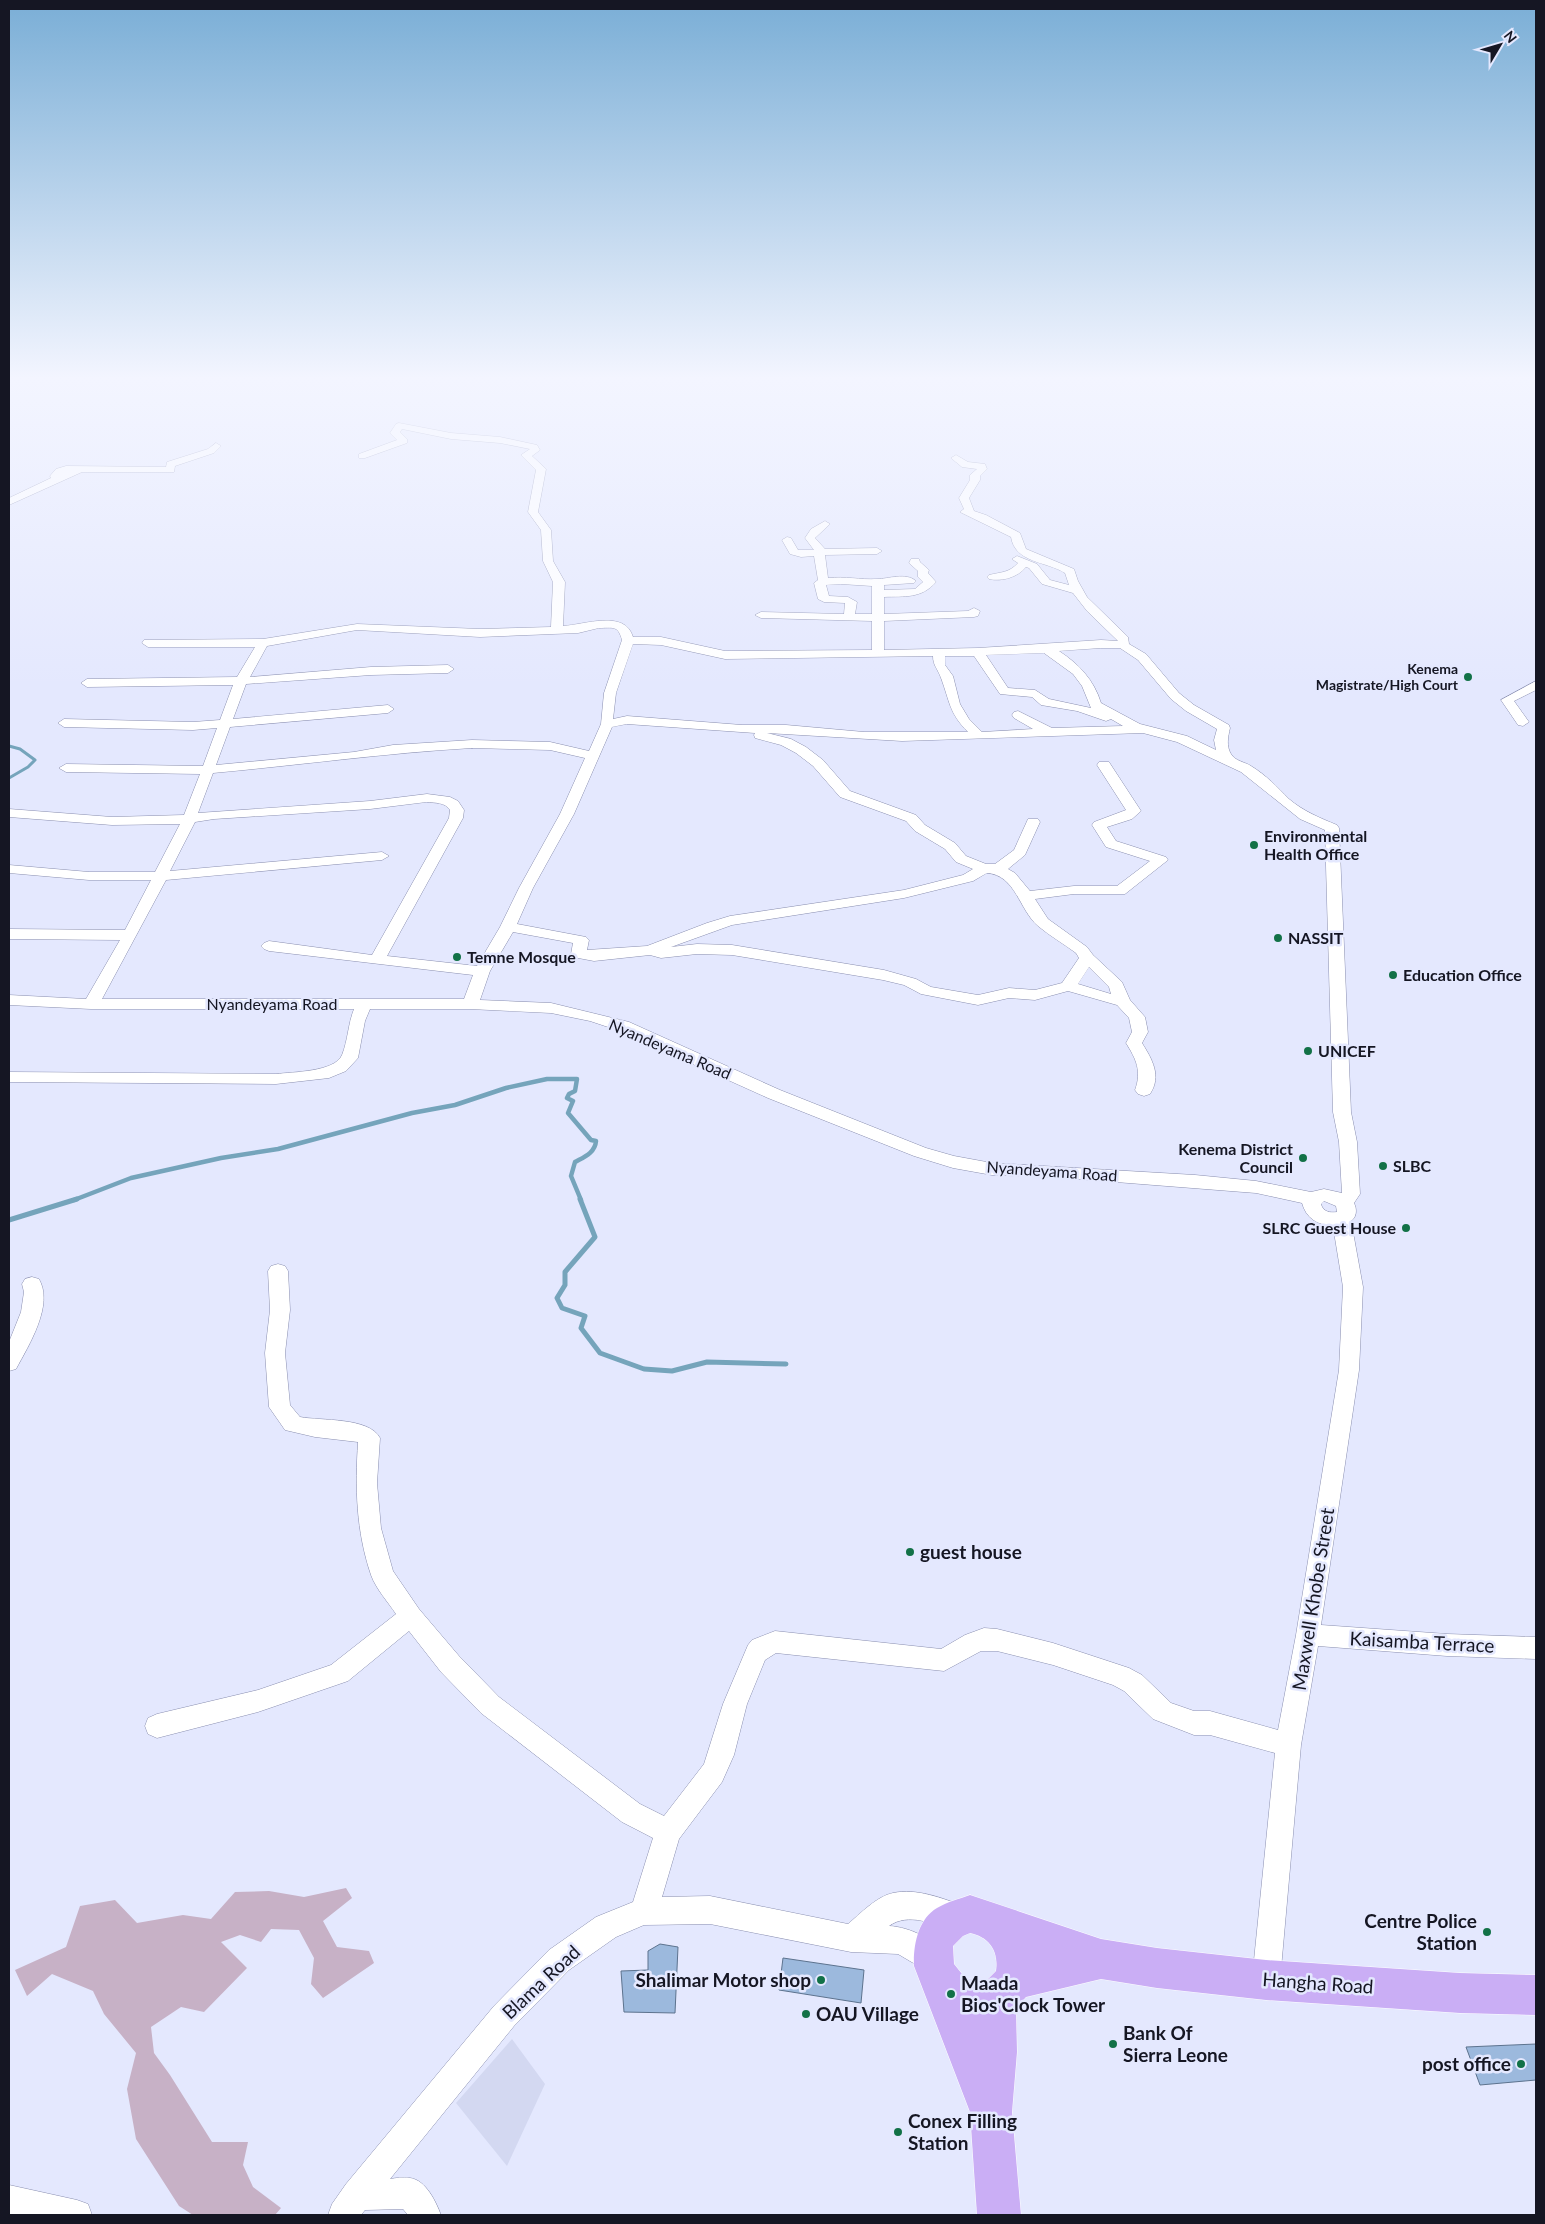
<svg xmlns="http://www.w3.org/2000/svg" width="1545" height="2224" font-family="Lato,sans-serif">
	<rect width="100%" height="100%" fill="#e4e8fe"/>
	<!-- built -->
	<path fill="#d3d8f1" d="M512 2039 545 2084 507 2166 456 2103Z"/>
	<!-- green -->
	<path fill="#c7b1c6" d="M346 1888 352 1898 323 1921 337 1947 369 1951 374 1963 323 1998 311 1984 314 1958 299 1930 271 1929 261 1942 240 1935 221 1942 247 1968 204 2012 181 2007 151 2027 154 2053 170 2075 212 2142H248L243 2165 253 2187 281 2208 275 2215H193L179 2206 136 2139 127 2089 136 2053 104 2014 93 1991 52 1974 27 1996 15 1970 66 1947 80 1906 115 1900 137 1923 183 1915 211 1919 235 1892 269 1891 304 1897Z"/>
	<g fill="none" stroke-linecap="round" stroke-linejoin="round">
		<!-- stream-far2 -->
		<path stroke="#75a4bb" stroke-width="3" d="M9 746 20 749 35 760 28 767 9 778"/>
		<!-- stream-far1 -->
		<path stroke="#75a4bb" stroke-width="4.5" d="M74 1200 131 1178 221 1158 278 1149 412 1113 455 1105 506 1088 547 1079H577L575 1091 569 1094 567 1098 573 1101 568 1113 591 1140 596 1141C595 1153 584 1157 575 1162L571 1176 581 1200"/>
		<!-- stream -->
		<path stroke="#75a4bb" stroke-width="5" d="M580 1199 595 1237 565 1272V1285L557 1298 562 1308 585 1316 581 1328 600 1353 644 1369 672 1371 707 1362 786 1364
			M9 1220 77 1199"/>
	</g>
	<!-- building -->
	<path fill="#9cb9dd" stroke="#5d738e" d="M660 1944 678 1947 675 2013 624 2012 621 1971 648 1970V1951Z
		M783 1958 864 1970 861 2003 779 1990Z
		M1536 2044V2080L1480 2085 1466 2047Z"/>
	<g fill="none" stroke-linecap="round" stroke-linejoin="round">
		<defs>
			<path id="minor" d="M399 423 451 433 500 437 537 445 540 450 532 456 546 469 538 512 551 530 553 561 565 582 563 626C584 625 625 609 633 637H661L725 651 872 650V621L761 618 755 615 761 612 844 614 845 603 824 602 818 599 814 583 818 580 814 556 801 557 790 554 782 540 787 537 791 538 798 550H814L805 538 811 529 825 521 830 524 815 538 825 549 877 548 882 551 877 554 825 555 828 578C845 576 860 580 877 579 888 579 906 572 916 581L914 583 884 585V590L915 589 923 582 918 577V571L909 563 911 559H919L920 562 929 570 928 573 936 582C921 599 905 596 884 597V614L968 611 974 608 980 611 978 616 974 617 884 621V650L978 648 1101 640 1118 641 1087 611 1073 593 1042 584 1029 568 1026 567C1018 577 1002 582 989 579L987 577 989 575C1001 572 1009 573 1018 563L1012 559 1017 556 1037 564 1050 580 1069 585 1065 573C1046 561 1015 563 1011 537L960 512 964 509 959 498 970 480V475L977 469 962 467 951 458 956 455 968 462 985 464 987 469 980 476V480L969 498 974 511 986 515 1020 533 1026 549 1074 569 1078 581 1087 597 1128 637 1129 644 1146 654 1179 693 1194 705 1229 725 1230 728C1228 737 1226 746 1231 754 1235 761 1245 762 1251 766 1266 775 1277 787 1289 799 1303 811 1320 818 1337 825L1339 828 1351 1112 1357 1142 1360 1194 1354 1203C1357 1209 1357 1217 1351 1221L1363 1287 1359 1370 1321 1625 1447 1634 1536 1637V1659L1447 1656 1318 1646 1301 1745 1280 1980 1276 1990 1266 1994 1256 1990 1252 1980 1275 1753 1210 1735H1194L1153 1719 1124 1691 1113 1685 1053 1665 997 1651H981L944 1671 776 1653 765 1660 747 1704 734 1755 722 1782 679 1839 662 1897 710 1896 848 1924C860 1914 877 1896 893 1893 916 1888 943 1898 965 1907L969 1917 965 1927 955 1931C935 1924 908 1912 889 1926 910 1927 938 1940 946 1960L942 1970 932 1974 898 1954 851 1952 710 1924 644 1925 616 1937 569 1970 514 2026 390 2179C396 2178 403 2177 410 2178 426 2180 436 2202 441 2215H408L403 2209 365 2210 361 2215H328L332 2204 346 2184 494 2006 549 1950 596 1917 633 1902 653 1838 622 1822 481 1713 441 1672 409 1631 348 1681 258 1712 157 1738 148 1734 145 1726 148 1718 157 1714 258 1690 331 1665 396 1614C388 1602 376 1589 371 1575 356 1531 355 1487 358 1442L315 1437 285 1430 269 1407 265 1353 270 1310 268 1271 271 1266 278 1264 285 1266 288 1271 290 1310 285 1353 290 1405 300 1417C321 1421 369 1417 380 1438L377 1483 381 1528 393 1571 419 1609 459 1656 499 1697 640 1804 664 1816 704 1764 723 1704 748 1645 752 1640 775 1631 941 1649 965 1635 984 1628 997 1629 1053 1643 1129 1668 1142 1675 1171 1703 1194 1711H1210L1278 1730 1296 1635 1339 1370 1343 1287 1333 1226C1317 1225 1306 1218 1302 1203L1256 1193 1052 1177 992 1175 953 1168 914 1156 768 1098 617 1030 590 1021 551 1013 470 1009H370L365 1021 358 1058 346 1071 329 1078 276 1084 9 1082V1072L276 1074C292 1072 335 1072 342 1055 348 1040 348 1024 354 1009H91L9 1005V995L86 999 120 940 9 939V929L125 930 151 880H89L9 873V865L89 872H155L180 824 112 825 9 817V809L112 817 184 815 200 774 66 772 59 768 66 764 203 766 217 728 193 730 64 727 58 723 64 719 193 722 220 720 233 685 87 687 81 683 87 679 237 677 255 647H148L142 643 144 640 263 639 357 624 480 629 551 627 553 582 543 561 541 530 528 512 536 470 521 455 530 449 500 443 451 439 402 429 400 432 407 439V443L365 458H359V454L397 440 390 433 396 424ZM841 584 872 586V614H855L857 602 848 597 829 596 826 585ZM599 628C613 628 618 625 622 640L604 693 601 724 589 751 550 742 472 740 393 745 354 752 216 765 230 727 388 713 394 709 388 705 233 719 246 684 371 675 448 673 454 669 448 665 371 667 250 677 267 646 357 630 480 637 578 633ZM633 644 661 645 725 659 933 656C933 666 938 669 941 678 950 702 949 713 968 732H864L786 725H742L627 716 613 719 616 693ZM1101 648H1120L1138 660 1171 699 1186 711 1217 729 1214 740 1216 750 1187 736 1140 724 1101 703C1094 680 1079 664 1059 651ZM1044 653 1073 674 1082 686 1091 708 1049 699 1035 690 1008 688 986 655ZM945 656H974L1000 694 1032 697 1041 705 1077 711 1106 721 1111 719 1123 726 1052 728 1018 711 1014 712 1012 715 1014 718 1033 729 982 732 969 719 960 704 953 676 945 665ZM627 724 755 733 754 735 755 738 781 745 796 753 813 766 840 797 906 821 915 831 945 849 956 862 973 869 963 875 904 890 730 916 707 923 647 946 587 950 589 940 586 937 517 924 533 888 574 814 612 727ZM767 733 902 741 1143 733 1177 742 1241 772 1300 819 1325 830 1333 1112 1339 1142 1342 1193 1324 1189 1311 1192 1256 1181 1195 1175 992 1163 954 1156 926 1148 780 1090 629 1022 551 1003 480 1000 490 971 513 932 573 943 571 954 573 957 594 961 650 955 661 958 697 954 732 955 883 980 904 985 921 994 978 1005 1009 998 1035 1000 1068 991 1117 1005 1129 1018 1132 1032 1126 1043C1136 1059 1142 1071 1135 1090L1138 1094 1144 1096 1150 1094C1162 1076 1152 1059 1142 1043L1148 1032 1145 1017 1130 1000 1122 982 1093 955 1087 947 1048 919 1035 899 1074 894H1125L1168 860 1166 857 1116 841 1107 827 1132 819 1141 811 1109 762H1099L1097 765 1126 810 1094 822 1092 825 1106 847 1150 861 1117 886H1074L1030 891 1015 873 1008 869 1025 855 1040 822 1038 819H1028L1014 850 995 864H986L966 856 955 843 925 825 916 815 850 791 823 760 806 747 791 739ZM472 748 550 750 585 758 560 814 519 888 500 927 477 966 387 956 463 818 464 810 458 801 450 797 427 794 370 801 198 813 213 773C300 765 386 753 472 748ZM427 802C435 803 445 802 450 810L449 818 372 955 269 941 264 943 261 946 264 949 269 951 473 975 464 999H102L166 880 382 860 389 856 382 852 170 871 195 822 214 819 370 809ZM987 873C1016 875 1019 910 1038 926 1050 936 1064 944 1076 953L1079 958 1062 983 1035 990 1009 988 978 995 931 987 916 979 884 970 732 945 697 944 671 947 732 925 904 898 973 881ZM1089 967 1109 987 1111 994 1078 984ZM1324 1201 1336 1206 1337 1212C1330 1213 1323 1212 1321 1204Z
				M216 443 221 446 214 453 175 466 174 472H82L9 505V498L51 478 50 476 56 469 66 466 166 467 167 462 208 449Z
				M1536 681V690L1514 701 1529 722 1523 726 1518 725 1501 700Z
				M32 1277 39 1279C54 1305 29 1345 16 1369L9 1371V1342L21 1312 24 1292 22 1284 25 1279Z
				M9 2185 77 2200 88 2204 92 2215H9Z"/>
			<path id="highway" d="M970 1895 1101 1939 1157 1948 1266 1960 1460 1973 1536 1975V2015L1460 2013 1266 2000 1157 1988 1101 1979 1026 1997 1016 2008 1017 2052 1012 2112 1021 2215H977L970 2112 914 1966C913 1946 918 1919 937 1908 947 1902 959 1899 970 1895ZM970 1933C990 1937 999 1952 996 1971L987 1980 966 1979 954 1964 953 1946 963 1936Z"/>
		</defs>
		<!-- minor casing -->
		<use href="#minor" stroke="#8a8fb0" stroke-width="1"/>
		<!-- highway casing -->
		<use href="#highway" stroke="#fff" stroke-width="1"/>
		<!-- minor -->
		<use href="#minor" fill="#fff" fill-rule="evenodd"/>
		<!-- highway -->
		<use href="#highway" fill="#caaef5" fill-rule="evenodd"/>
	</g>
	<!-- sky -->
	<linearGradient id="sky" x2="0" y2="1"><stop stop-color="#7aaed6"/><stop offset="0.55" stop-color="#f3f5ff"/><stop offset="1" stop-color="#f3f5ff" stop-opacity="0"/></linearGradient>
	<rect width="1545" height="687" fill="url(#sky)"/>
	<!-- markers -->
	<g fill="#127147" stroke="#e4e8fe" stroke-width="2">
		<circle cx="1468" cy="677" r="5"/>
		<circle cx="1254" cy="845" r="5"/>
		<circle cx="1278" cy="938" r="5"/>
		<circle cx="457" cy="957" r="5"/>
		<circle cx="1393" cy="975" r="5"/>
		<circle cx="1308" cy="1051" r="5"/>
		<circle cx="1303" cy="1158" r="5"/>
		<circle cx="1383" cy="1166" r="5"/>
		<circle cx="1406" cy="1228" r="5"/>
		<circle cx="910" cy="1552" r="5"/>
		<circle cx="1487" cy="1932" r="5"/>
		<circle cx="821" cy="1980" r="5"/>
		<circle cx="951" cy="1994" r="5"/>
		<circle cx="806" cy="2014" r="5"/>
		<circle cx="1113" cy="2044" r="5"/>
		<circle cx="1521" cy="2064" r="5"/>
		<circle cx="898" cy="2132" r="5"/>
	</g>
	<g text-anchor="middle" stroke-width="5" stroke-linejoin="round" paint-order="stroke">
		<!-- far-poi labels -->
		<g font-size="14" font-weight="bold" fill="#151623" stroke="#e4e8fe" text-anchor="end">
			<text x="1458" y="674">Kenema<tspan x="1458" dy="16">Magistrate/High Court</tspan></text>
		</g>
		<!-- poi labels -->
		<g font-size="16" font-weight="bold" fill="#151623" stroke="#e4e8fe" text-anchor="start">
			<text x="1264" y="842">Environmental<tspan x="1264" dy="18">Health Office</tspan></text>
			<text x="1288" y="944">NASSIT</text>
			<text x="467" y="963">Temne Mosque</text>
			<text x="1403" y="981">Education Office</text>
			<text x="1318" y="1057">UNICEF</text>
			<text x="1293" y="1155" text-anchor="end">Kenema District<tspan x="1293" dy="18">Council</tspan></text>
			<text x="1393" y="1172">SLBC</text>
			<text x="1396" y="1234" text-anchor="end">SLRC Guest House</text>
		</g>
		<!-- street labels -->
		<g font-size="16" fill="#151623" stroke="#e4e8fe">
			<text x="272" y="1010">Nyandeyama Road</text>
			<text transform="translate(670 1049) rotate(23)" y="6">Nyandeyama Road</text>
			<text transform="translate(1052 1171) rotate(4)" y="6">Nyandeyama Road</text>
		</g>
		<!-- near-poi labels -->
		<g font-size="19" font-weight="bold" fill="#151623" stroke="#e4e8fe" text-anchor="start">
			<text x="920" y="1559">guest house</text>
			<text x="1477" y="1928" text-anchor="end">Centre Police<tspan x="1477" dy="22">Station</tspan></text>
			<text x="811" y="1987" text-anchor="end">Shalimar Motor shop</text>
			<text x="961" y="1990">Maada<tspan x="961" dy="22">Bios'Clock Tower</tspan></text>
			<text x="816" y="2021">OAU Village</text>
			<text x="1123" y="2040">Bank Of<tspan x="1123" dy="22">Sierra Leone</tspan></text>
			<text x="1511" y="2071" text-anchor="end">post office</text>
			<text x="908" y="2128">Conex Filling<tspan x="908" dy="22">Station</tspan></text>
		</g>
		<!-- near-street labels -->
		<g font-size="19" fill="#151623" stroke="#e4e8fe">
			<text transform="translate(1313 1599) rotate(-81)" y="7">Maxwell Khobe Street</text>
			<text transform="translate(1422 1642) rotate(3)" y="7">Kaisamba Terrace</text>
			<text transform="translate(541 1982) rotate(-43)" y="7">Blama Road</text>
			<text transform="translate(1318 1983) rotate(4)" y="7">Hangha Road</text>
		</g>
	</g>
	<!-- border -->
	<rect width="1545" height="2224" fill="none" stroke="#151623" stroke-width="20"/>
	<!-- north arrow -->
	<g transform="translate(1500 45) rotate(52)" stroke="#e4e8fe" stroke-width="4" paint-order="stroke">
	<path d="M0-4L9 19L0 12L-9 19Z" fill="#151623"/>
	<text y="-8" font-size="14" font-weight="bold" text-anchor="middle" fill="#151623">N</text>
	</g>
</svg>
